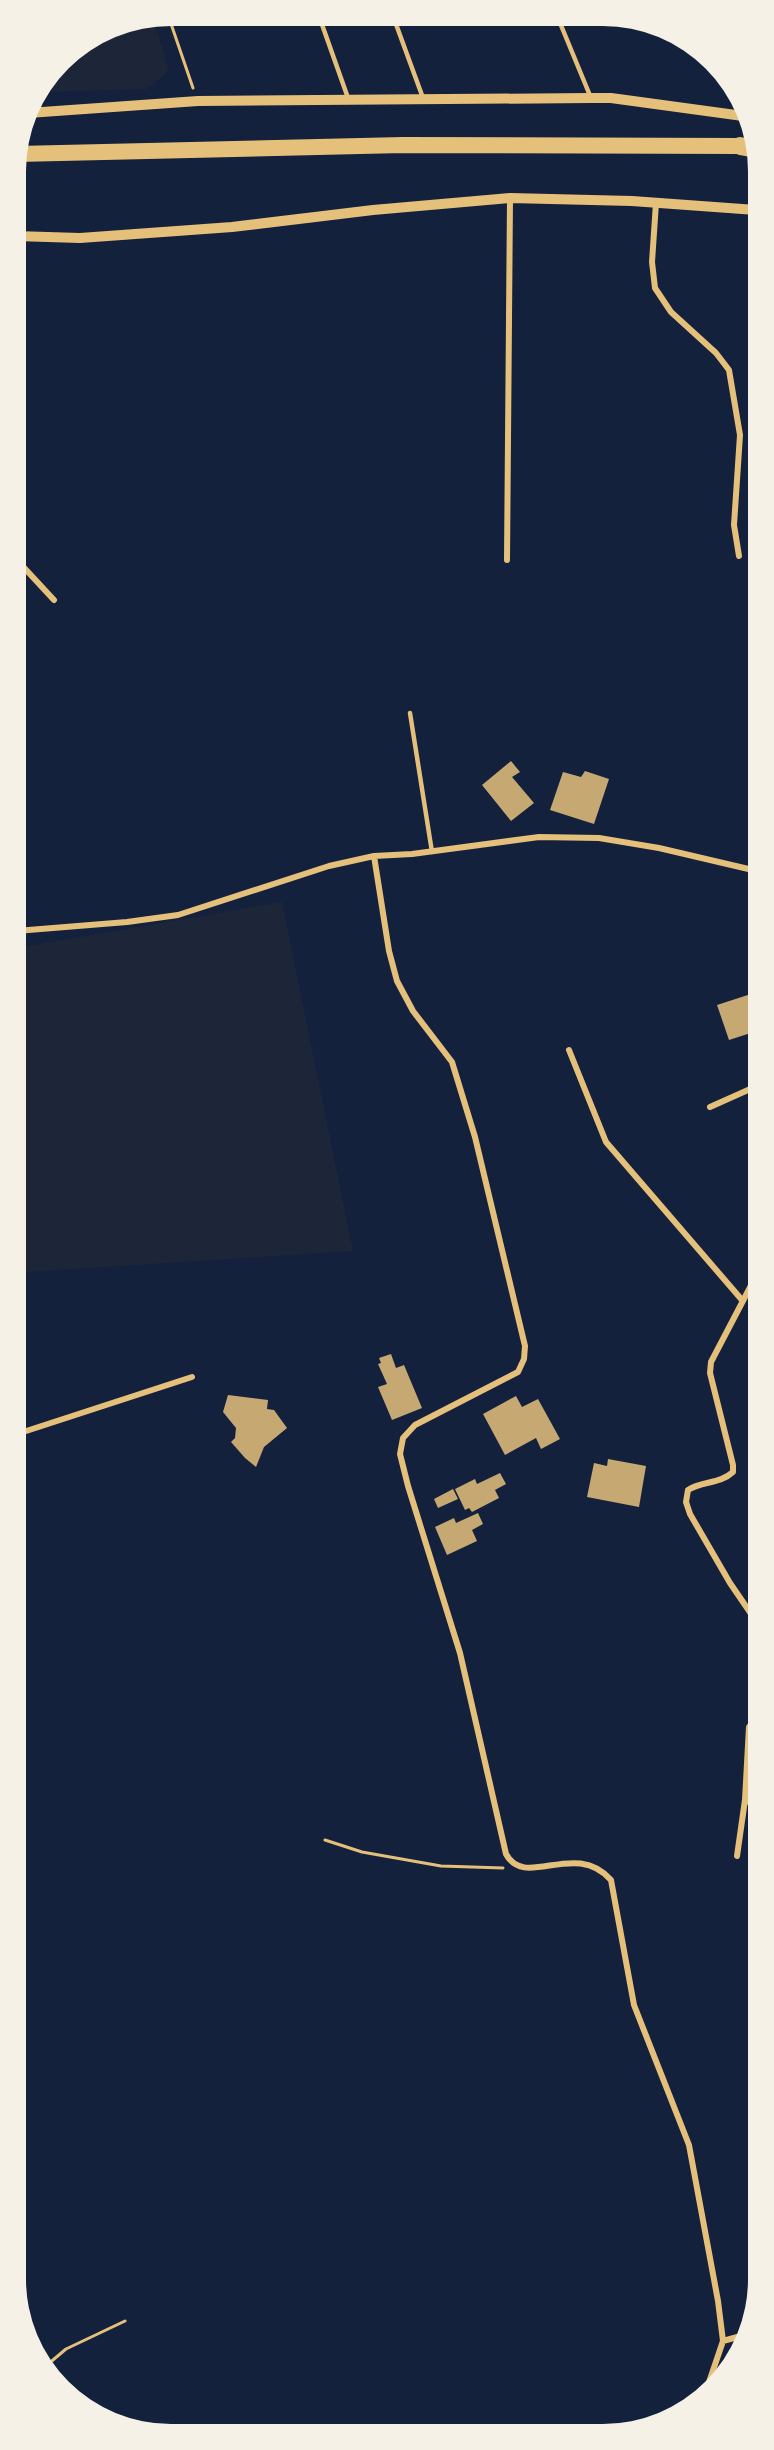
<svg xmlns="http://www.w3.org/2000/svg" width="774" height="2450" font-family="'Nunito Sans',sans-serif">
	<rect width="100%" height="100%" fill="#14213d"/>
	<!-- green -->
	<path fill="#1d2539" d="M153 18 169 71 147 89 38 92 68 54 111 27Z
		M282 902 353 1251 26 1272 17 1211 16 948Z"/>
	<!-- building -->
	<path fill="#c6a872" d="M511 761 520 772 512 777 534 803 511 821 482 785Z
		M585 771 609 779 594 824 550 810 563 772 581 777Z
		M757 992V1031L729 1040 717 1005Z
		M391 1354 396 1368 404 1365 422 1408 392 1420 378 1387 387 1384 378 1364 381 1363 379 1358Z
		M228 1395 268 1400 267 1409 274 1410 287 1428 264 1447 256 1467 245 1458 231 1442 235 1438 236 1428 223 1412Z
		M516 1396 522 1407 538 1399 560 1439 541 1449 536 1438 505 1455 483 1414Z
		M608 1459 646 1466 639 1507 587 1497 594 1463 607 1466Z
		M500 1473 506 1484 495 1490 499 1498 472 1512 469 1508 465 1510 455 1489 475 1479 477 1484Z
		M453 1489 458 1499 438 1508 434 1499Z
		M478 1513 483 1524 472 1530 477 1541 447 1555 435 1527 454 1518 456 1523Z"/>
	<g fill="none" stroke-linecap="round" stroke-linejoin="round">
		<!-- path -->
		<path stroke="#e5c07b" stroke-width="3" d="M168 15 193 88
			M325 1840 362 1852 441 1866 503 1868
			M47 2365 66 2349 125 2321"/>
		<!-- service -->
		<path stroke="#e5c07b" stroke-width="4.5" d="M319 16 348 98
			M393 16 423 98
			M558 18 591 98
			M410 713 432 852"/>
		<!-- minor -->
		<path stroke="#e5c07b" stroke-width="6" d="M656 203 652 262 655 288 671 312 716 353 729 370 740 435 734 525 739 556
			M16 559 54 600
			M507 560 510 198
			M374 856 389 951 397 981 413 1011 452 1062 475 1137 525 1346 524 1359 518 1372 415 1425 403 1438 400 1454 408 1486 460 1653 506 1854C525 1890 575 1839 611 1880L634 2005 689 2145 718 2301 723 2341 748 2334
			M16 931 127 922 178 915 329 866 374 856 412 854 539 837 599 838 659 848 757 871
			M569 1050 606 1142 742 1300
			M710 1107 757 1086
			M757 1274 711 1362 710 1373 733 1465V1472C720 1484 702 1481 688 1490L686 1502 690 1514 730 1583 758 1624
			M17 1434 192 1377
			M17 1439C25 1450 23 1460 17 1472
			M745 1800 749 1727 758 1715
			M737 1856 745 1800 758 1806
			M705 2394 723 2341"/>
		<!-- tertiary -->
		<path stroke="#e5c07b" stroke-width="10" d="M28 113 198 101 591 98H611L743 116
			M15 236 80 238 232 227 373 210 510 198 632 201 756 210"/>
		<!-- trunk -->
		<path stroke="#e5c07b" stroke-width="16" d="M17 154 403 145 740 146"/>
		<!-- motorway -->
		<path stroke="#e5c07b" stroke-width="18" d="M740 146 756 149"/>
	</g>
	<!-- crop -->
	<path d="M0 0H774V2450H0ZM171 26H603A145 145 0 0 1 748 171V2279A145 145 0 0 1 603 2424H171A145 145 0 0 1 26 2279V171A145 145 0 0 1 171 26Z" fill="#f6f1e7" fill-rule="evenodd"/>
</svg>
